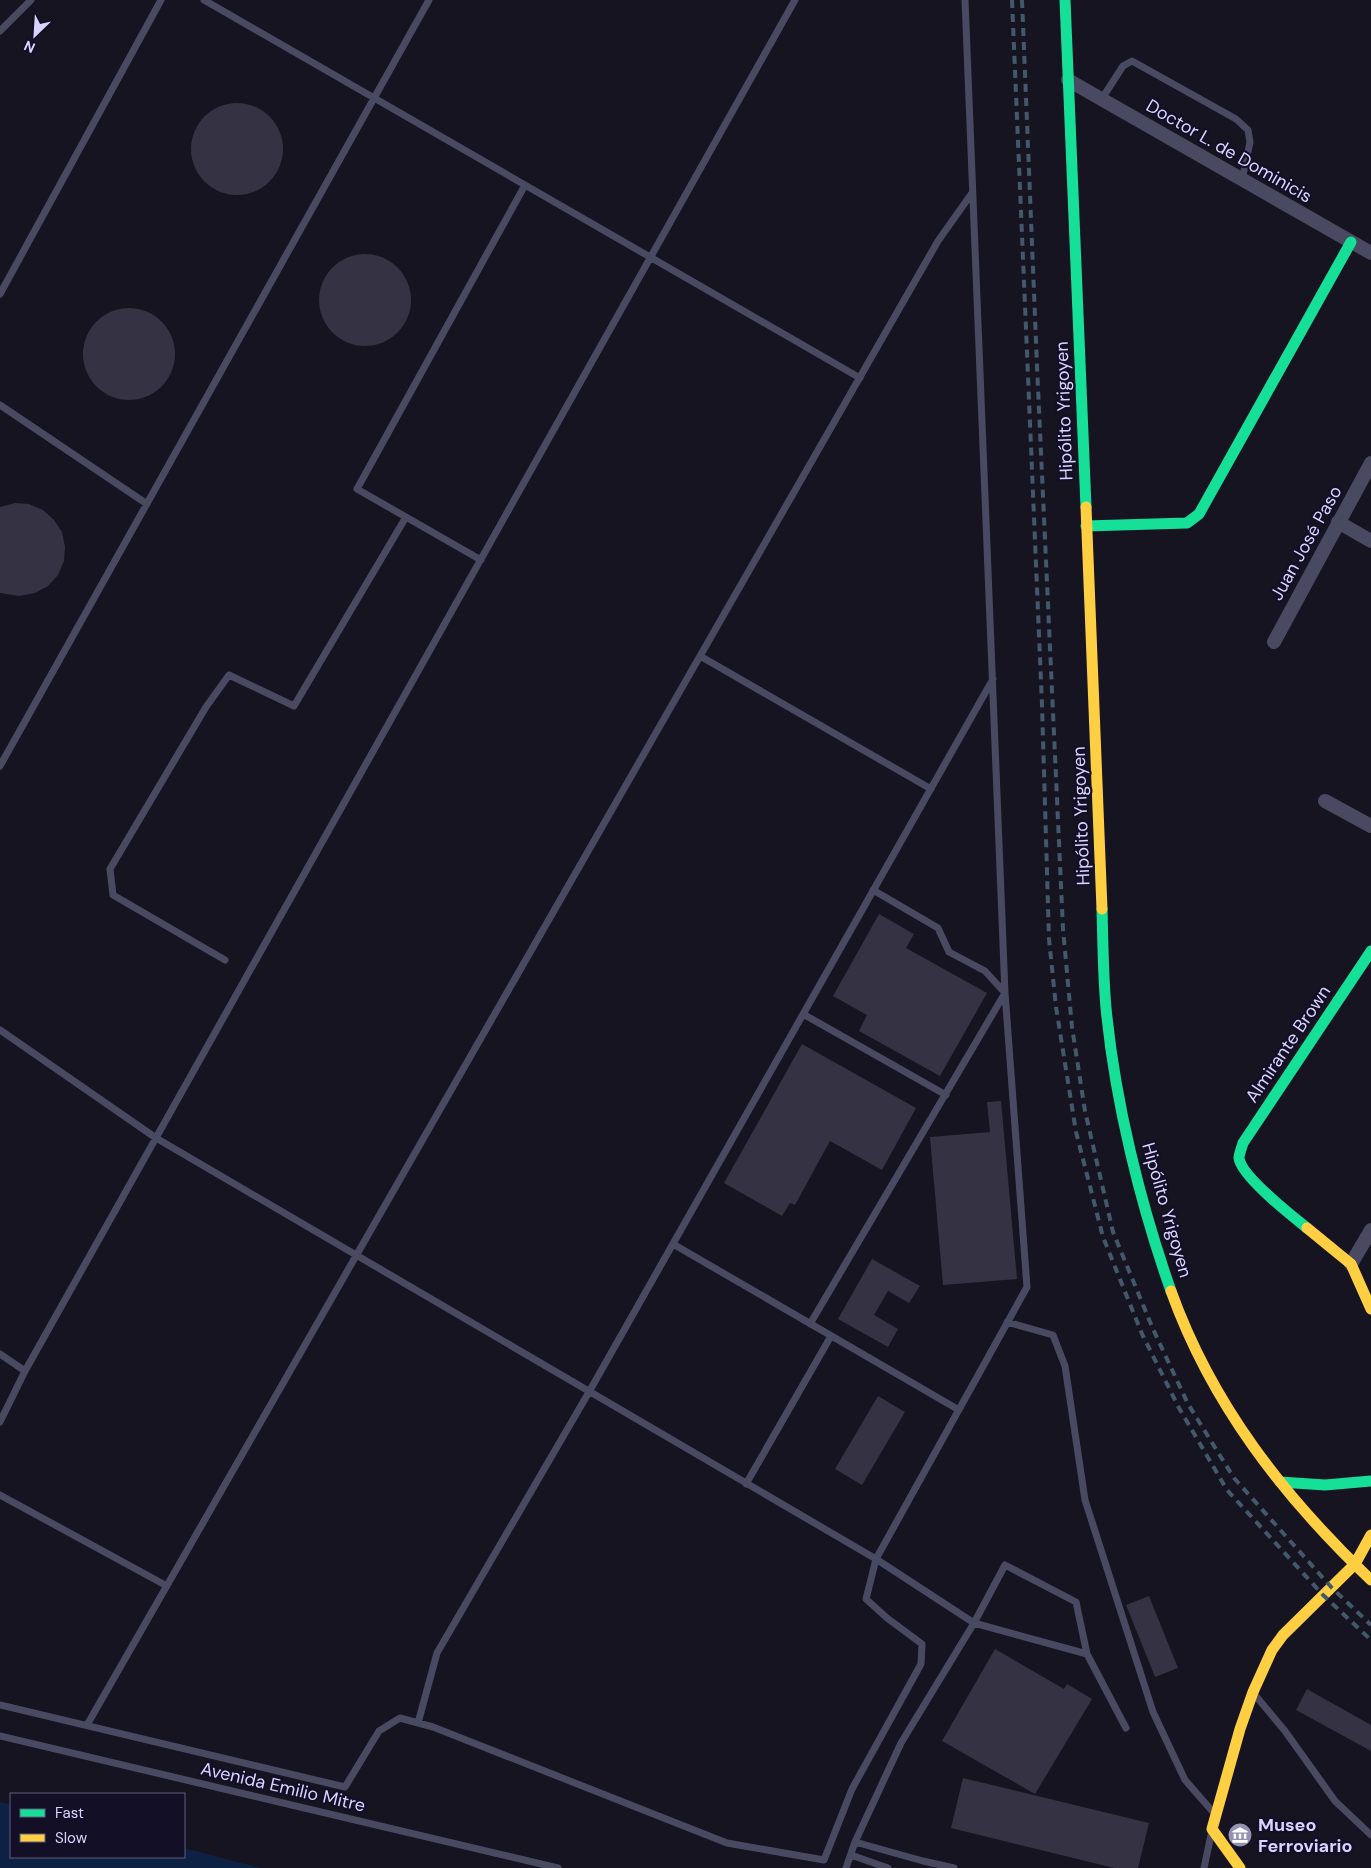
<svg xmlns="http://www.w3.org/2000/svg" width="1371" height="1868" font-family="'DM Sans',sans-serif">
	<rect width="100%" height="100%" fill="#161421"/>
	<!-- water -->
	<path fill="#0d2144" d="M0 1802 11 1805V1857H184V1848L261 1868H0Z"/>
	<!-- building -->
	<path fill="#343243" d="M191 149a46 46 0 1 1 92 0a46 46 0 1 1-92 0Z
		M319 300a46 46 0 1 1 92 0a46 46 0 1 1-92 0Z
		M83 354a46 46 0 1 1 92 0a46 46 0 1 1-92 0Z
		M15 503 29 504 43 510 54 520 62 532 65 547 64 561 58 575 48 586 35 593 19 596 0 593V507Z
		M879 914 914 934 906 948 987 993 940 1076 859 1031 867 1015 833 996Z
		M802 1044 916 1108 882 1170 830 1141 795 1205 790 1203 782 1216 724 1183Z
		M1001 1101 1017 1279 943 1285 930 1137 990 1132 987 1102Z
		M872 1259 920 1286 909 1303 888 1291 874 1315 898 1329 888 1347 838 1319Z
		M878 1396 905 1412 862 1485 835 1469Z
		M1149 1596 1178 1668 1155 1677 1126 1605Z
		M995 1649 1064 1689 1067 1684 1092 1699 1035 1794 942 1741Z
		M1307 1689 1371 1725V1751L1296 1710Z
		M963 1778 1149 1823 1138 1868H1114L951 1828Z"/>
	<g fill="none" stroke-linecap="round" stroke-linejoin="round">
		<!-- lane -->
		<path stroke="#4a4962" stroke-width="7" d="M204 0 860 378
			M0 31 31 0
			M1101 100 1123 66 1132 61 1236 119 1248 130 1250 142 1242 180
			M0 294 161 0
			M0 405 147 504
			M481 560 357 489 525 185
			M700 656 931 789
			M0 766 429 0
			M225 960 113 895 110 869 206 707 229 675 294 706 406 517
			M803 1014 946 1095
			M0 1030 156 1138 876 1559 974 1623 901 1743 855 1842 846 1868
			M673 1244 959 1410
			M1007 1322 1053 1335 1065 1366 1085 1500 1153 1712 1185 1780 1213 1812
			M810 1324 1005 993 985 971 949 952 938 928 873 890
			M0 1354 25 1371
			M0 1422 25 1371 795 0
			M746 1484 831 1336
			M0 1495 167 1586
			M1087 1654 974 1623 1005 1565 1076 1602 1087 1654 1126 1728
			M1255 1695 1285 1731 1335 1801 1371 1835
			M0 1705 345 1787 379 1731 400 1718 433 1727 727 1843 824 1860 852 1789 921 1664 922 1644 887 1618 866 1599 876 1559 1027 1287 1005 993 965 0
			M418 1723 437 1653 589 1392 993 679
			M87 1725 938 241 972 193
			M0 1736 558 1868
			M855 1842 923 1861 954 1868
			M851 1855 888 1868
			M1204 1868 1211 1835"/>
		<!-- street -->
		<path stroke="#4a4962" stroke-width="14" d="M1068 80 1371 253
			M1338 522 1371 541
			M1274 642 1371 463
			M1325 801 1371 826
			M1351 1264 1371 1230"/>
		<!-- fast -->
		<path stroke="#16e098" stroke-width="11" d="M1065 0 1086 507
			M1086 526 1187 523 1199 514 1351 242
			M1102 909C1103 942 1103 975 1106 1008 1115 1101 1140 1203 1171 1291
			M1307 1228C1292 1216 1241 1176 1239 1158 1239 1154 1242 1147 1243 1143L1371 951
			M1280 1482 1325 1485 1371 1481"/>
		<!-- slow -->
		<path stroke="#ffcf43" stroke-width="11" d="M1086 507 1102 909
			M1307 1228 1351 1264 1371 1309
			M1171 1291C1212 1405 1284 1497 1371 1580
			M1240 1868 1212 1829 1240 1729 1253 1692 1272 1650 1283 1635 1355 1564 1371 1535"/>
		<!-- rail -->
		<path stroke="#43596b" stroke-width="4" stroke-dasharray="8 6" stroke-linecap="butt" d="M1012 0 1042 705 1049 939 1056 1007 1076 1132 1103 1237 1142 1334 1179 1408 1227 1490 1323 1595 1371 1640
			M1022 0 1037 366 1063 929 1072 1027 1085 1111 1113 1232 1153 1329 1188 1404 1234 1478 1332 1588 1371 1625"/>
	</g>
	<!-- icons -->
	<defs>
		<symbol id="museum-disc" viewBox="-11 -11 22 22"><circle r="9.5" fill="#9591b1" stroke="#130f26"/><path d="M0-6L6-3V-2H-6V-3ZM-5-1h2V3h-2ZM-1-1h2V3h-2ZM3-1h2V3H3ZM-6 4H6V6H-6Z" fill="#fff"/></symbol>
	</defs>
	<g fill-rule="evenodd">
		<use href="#museum-disc" x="1226" y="1821" width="28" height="28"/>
	</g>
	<g text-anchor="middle" stroke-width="4.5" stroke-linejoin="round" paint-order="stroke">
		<!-- street labels -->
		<g font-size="18" fill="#d9d4ff" stroke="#130f26">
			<text transform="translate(1229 151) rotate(30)" y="6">Doctor L. de Dominicis</text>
			<text transform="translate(1064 411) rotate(-92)" y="6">Hipólito Yrigoyen</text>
			<text transform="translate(1306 543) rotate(-61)" y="6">Juan José Paso</text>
			<text transform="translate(1081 816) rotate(-92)" y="6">Hipólito Yrigoyen</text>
			<text transform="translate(1288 1044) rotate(-56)" y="6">Almirante Brown</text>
			<text transform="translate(1167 1210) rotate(74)" y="6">Hipólito Yrigoyen</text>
			<text transform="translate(283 1787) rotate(13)" y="6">Avenida Emilio Mitre</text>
		</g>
		<!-- poi labels -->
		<g font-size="18" font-weight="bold" fill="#d9d4ff" stroke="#130f26" text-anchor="start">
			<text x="1258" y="1831">Museo<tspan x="1258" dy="21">Ferroviario</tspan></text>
		</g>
	</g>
	<!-- legend -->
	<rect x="10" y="1793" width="175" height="65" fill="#130f26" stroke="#625e7d"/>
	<rect x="20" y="1809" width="25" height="8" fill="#16e098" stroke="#625e7d"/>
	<text x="55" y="1818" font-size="15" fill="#d9d4ff">Fast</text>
	<rect x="20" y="1834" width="25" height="8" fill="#ffcf43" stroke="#625e7d"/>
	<text x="55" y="1843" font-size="15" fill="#d9d4ff">Slow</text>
	<!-- north arrow -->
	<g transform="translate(35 35) rotate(205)" stroke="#130f26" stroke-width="4" paint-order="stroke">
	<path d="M0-4L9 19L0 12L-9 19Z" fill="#d9d4ff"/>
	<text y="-8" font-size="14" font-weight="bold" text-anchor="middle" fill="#d9d4ff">N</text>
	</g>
</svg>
